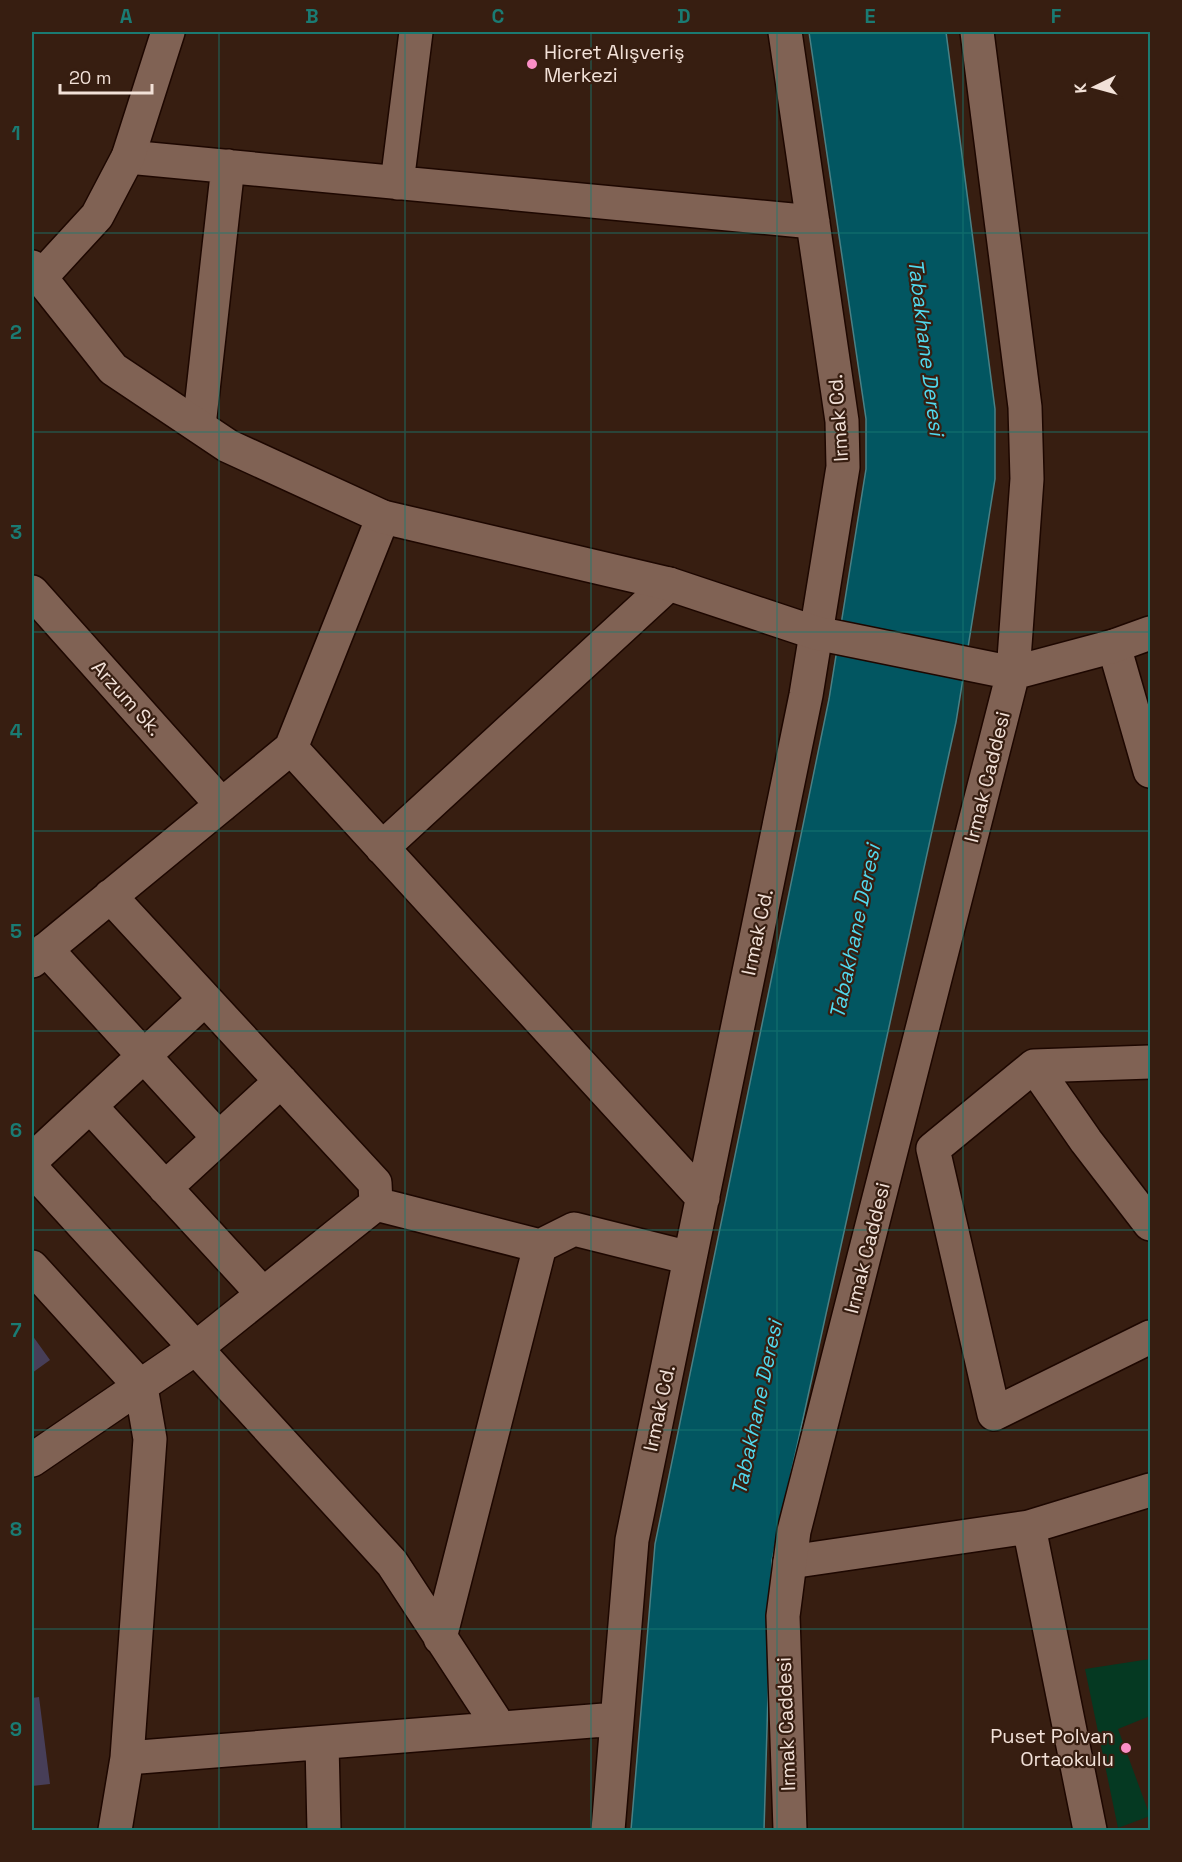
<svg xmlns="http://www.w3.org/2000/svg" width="1182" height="1862" font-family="'Space Grotesk',sans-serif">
	<rect width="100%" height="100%" fill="#371e11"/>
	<!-- green -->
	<path fill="#053922" d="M1150 1659V1716L1118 1729 1150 1816 1118 1828 1085 1669Z"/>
	<!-- water -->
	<path fill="#025661" stroke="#4a8085" stroke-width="1.5" d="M809 32H946L995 409V479L956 722 772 1560 764 1830H631L655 1544 829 699 866 469V419Z"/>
	<!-- building -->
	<path fill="#473e58" d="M32 1335 50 1360 32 1373Z
		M39 1697 50 1784 32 1786V1698Z"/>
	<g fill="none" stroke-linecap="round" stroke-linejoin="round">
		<defs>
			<path id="street" d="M128 157 813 222
				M397 183 416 32
				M199 426 228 166
				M32 592 222 805
				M1114 646 1150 771
				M291 748 703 1198
				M382 848 669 584
				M110 896 375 1183 376 1204
				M46 949 219 1138
				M32 961 291 748 383 517
				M1150 1062 1034 1066 933 1149 994 1414 1150 1337
				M1034 1066 1086 1141 1150 1224
				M90 1106 263 1294
				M32 1160 205 999
				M32 1169 392 1563 500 1728
				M165 1188 281 1081
				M376 1204 540 1246 574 1229 690 1258
				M32 1267 141 1387 150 1439 127 1758 115 1830
				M32 1460 196 1348 376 1204
				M1029 1527 1090 1830
				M790 1562 1029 1527 1150 1490
				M440 1638 540 1246
				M322 1743 324 1830
				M127 1758 617 1719
				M608 1830 632 1540 806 695 843 467 842 421 785 32"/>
			<path id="secondary" d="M32 267 113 369 228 446 383 517 669 584 816 633 1013 673 1114 646 1150 633
				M40 278 97 216 128 157 168 32
				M790 1830 783 1616 794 1531 1013 673 1027 479 1025 407 977 32"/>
		</defs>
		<!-- street casing -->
		<use href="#street" stroke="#1d0700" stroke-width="36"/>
		<!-- secondary casing -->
		<use href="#secondary" stroke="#1d0700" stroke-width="36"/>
		<!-- street -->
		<use href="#street" stroke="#806254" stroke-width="33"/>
		<!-- secondary -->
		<use href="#secondary" stroke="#806254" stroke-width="33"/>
	</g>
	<!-- grid -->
	<path fill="none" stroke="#1a7b73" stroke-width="1.5" stroke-opacity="0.55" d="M219 32V1830M405 32V1830M591 32V1830M777 32V1830M963 32V1830M32 233H1150M32 432H1150M32 632H1150M32 831H1150M32 1031H1150M32 1230H1150M32 1430H1150M32 1629H1150"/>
	<!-- markers -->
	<g fill="#fb8fc6" stroke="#371e11" stroke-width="2">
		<circle cx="532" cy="64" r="6"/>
		<circle cx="1126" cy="1748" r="6"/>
	</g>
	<g text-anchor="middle" stroke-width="4.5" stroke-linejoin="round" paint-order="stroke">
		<!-- poi labels -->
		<g font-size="20" fill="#f2e1d8" stroke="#371e11" text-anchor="start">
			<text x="544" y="59">Hicret Alışveriş<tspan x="544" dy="23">Merkezi</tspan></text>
			<text x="1114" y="1743" text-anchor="end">Puset Polvan<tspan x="1114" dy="23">Ortaokulu</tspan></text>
		</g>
		<!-- street labels -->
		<g font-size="20" fill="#f2e1d8" stroke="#371e11">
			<text transform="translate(838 418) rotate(-94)" y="7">Irmak Cd.</text>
			<text transform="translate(127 698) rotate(48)" y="7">Arzum Sk.</text>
			<text transform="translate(987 777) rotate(-76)" y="7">Irmak Caddesi</text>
			<text transform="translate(757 932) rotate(-78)" y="7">Irmak Cd.</text>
			<text transform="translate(867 1248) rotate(-76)" y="7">Irmak Caddesi</text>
			<text transform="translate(659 1408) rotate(-78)" y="7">Irmak Cd.</text>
			<text transform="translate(786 1724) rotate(-92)" y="7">Irmak Caddesi</text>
		</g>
		<!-- water labels -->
		<g font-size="21" font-style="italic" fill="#51d9ee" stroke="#371e11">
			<text transform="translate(926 347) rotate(83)" y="7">Tabakhane Deresi</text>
			<text transform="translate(855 932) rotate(-78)" y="7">Tabakhane Deresi</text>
			<text transform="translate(757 1408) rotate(-78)" y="7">Tabakhane Deresi</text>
		</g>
	</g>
	<!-- border -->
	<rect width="1182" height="1862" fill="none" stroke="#371e11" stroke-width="66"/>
	<!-- north arrow -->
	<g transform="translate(1095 87) rotate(265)" stroke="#371e11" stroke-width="4.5" paint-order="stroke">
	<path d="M0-4.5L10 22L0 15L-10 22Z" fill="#f2e1d8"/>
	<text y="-9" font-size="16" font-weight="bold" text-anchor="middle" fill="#f2e1d8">K</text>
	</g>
	<!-- scale -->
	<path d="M60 84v9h92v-9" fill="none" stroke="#f2e1d8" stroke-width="3"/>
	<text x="69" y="84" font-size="18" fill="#f2e1d8" stroke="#371e11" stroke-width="4.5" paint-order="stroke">20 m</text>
	<rect x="33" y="33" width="1116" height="1796" fill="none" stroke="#1a7b73" stroke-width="2"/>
	<g font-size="20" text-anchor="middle" font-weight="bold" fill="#1a7b73">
		<text x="126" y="23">A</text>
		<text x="312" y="23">B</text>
		<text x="498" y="23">C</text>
		<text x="684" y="23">D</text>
		<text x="870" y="23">E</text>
		<text x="1056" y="23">F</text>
		<text x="16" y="140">1</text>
		<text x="16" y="339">2</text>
		<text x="16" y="539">3</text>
		<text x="16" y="738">4</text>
		<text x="16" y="938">5</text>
		<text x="16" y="1137">6</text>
		<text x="16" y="1337">7</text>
		<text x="16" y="1536">8</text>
		<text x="16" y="1736">9</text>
	</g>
</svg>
